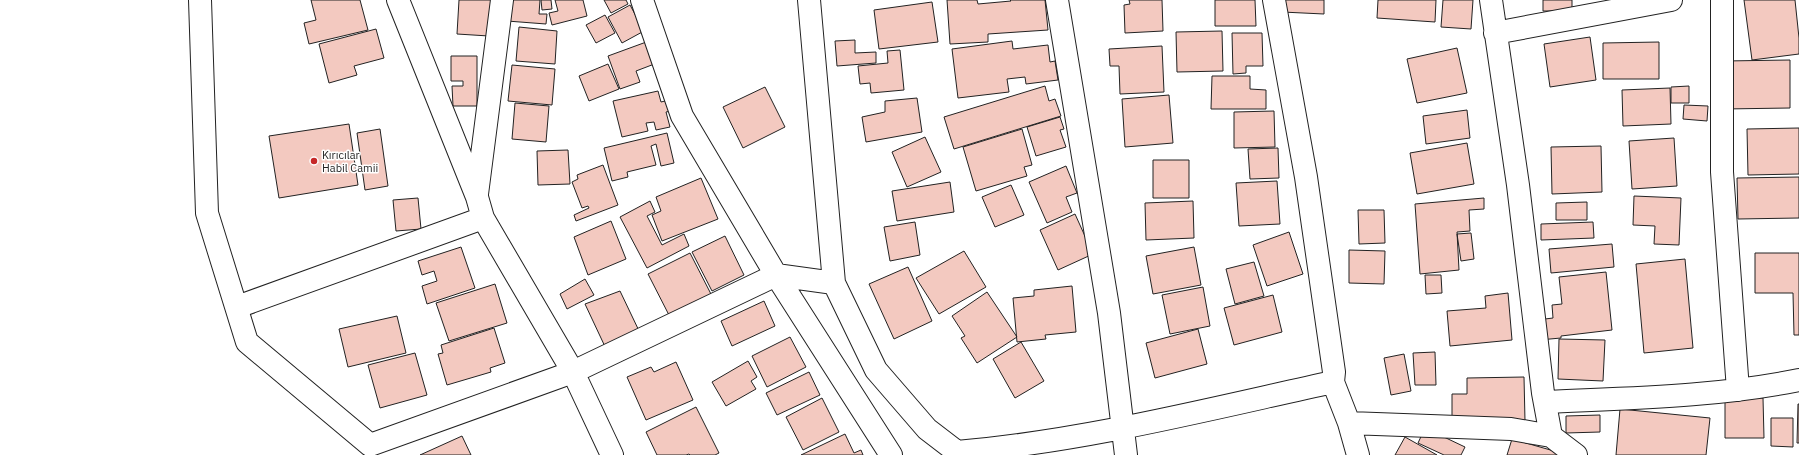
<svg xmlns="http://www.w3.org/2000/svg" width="1799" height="455" font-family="'IBM Plex Sans',sans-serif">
	<rect width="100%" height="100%" fill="#fff"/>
	<!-- building -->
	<path fill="#f3c9c0" stroke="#222" d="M311 0H360L368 30 309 44 304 23 316 20Z
		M459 0H491L489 36 457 34Z
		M509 0H540L539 14H547L546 24 507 21Z
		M541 0H551L552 9 542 10Z
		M555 0H583L587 16 552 25 549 13 558 11Z
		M604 0H626L628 4 611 13Z
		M947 0H977L978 4 1011 1 1010 0H1045L1048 30 988 34V42L950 44Z
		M1129 0H1162L1163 31 1125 33 1124 5 1130 4Z
		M1215 0H1255L1256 26H1215Z
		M1282 0H1324V14L1282 12Z
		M1378 0H1436L1435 22 1377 18Z
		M1443 0H1473L1471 29 1441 27Z
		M1543 0H1572V11H1543Z
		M1744 0H1795L1799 38V54L1752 60Z
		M932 2 938 42 879 49 874 10Z
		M630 5 644 31 622 43 608 17Z
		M605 15 615 33 596 43 586 25Z
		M519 27 557 31 555 64 516 61Z
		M376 29 384 58 354 66 357 75 329 83 319 44Z
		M1222 31 1223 71 1177 72 1176 32Z
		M1232 33H1262L1263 66H1246V73L1233 74Z
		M1590 37 1596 80 1550 87 1544 44Z
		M855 40V53L876 52V63L837 66 835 41Z
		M649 41 657 63 636 71 640 82 620 89 608 56Z
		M1012 41 1013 49 1048 45 1050 62 1055 61 1058 80 1026 84 1025 77 1007 79 1009 92 958 98 952 49Z
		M1659 42V79H1603V43Z
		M1162 46 1164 92 1120 94 1119 66H1110L1109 49Z
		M1457 48 1467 93 1417 103 1407 59Z
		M900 50 904 90 871 93 870 83 860 84 858 66 888 63 887 51Z
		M451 56H477V106H453L452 86H463V81H451Z
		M1790 60V108L1724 109V61Z
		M608 64 619 89 589 101 579 76Z
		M512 65 555 69 552 105 508 101Z
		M1212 76H1250V89L1266 90V109H1211Z
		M1045 86 1049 101 1055 99 1061 116 954 149 944 117Z
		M1689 86V103H1671V87Z
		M765 87 785 127 743 148 723 107Z
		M1670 88 1671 124 1623 126 1622 90Z
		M658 91 661 102 669 100 671 111 666 112 670 127 656 130 654 122 646 123 648 131 622 137 613 101Z
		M1169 95 1173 143 1125 147 1122 99Z
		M917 98 922 132 866 142 862 117 885 112V101Z
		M515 103 549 106 546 142 512 139Z
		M1684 105 1708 106 1707 121 1683 119Z
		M1467 110 1470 138 1426 144 1423 116Z
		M1274 111 1275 147 1234 148V112Z
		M1060 117 1064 129 1060 130 1066 147 1036 156 1027 127Z
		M349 124 358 185 279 198 269 136Z
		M1799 128V174L1748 175 1747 129Z
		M380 129 388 186 365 190 357 133Z
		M1022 129 1032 165 1024 167 1027 176 976 191 963 147Z
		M667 133 674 163 661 166 656 144 651 146 656 165 627 172 628 177 612 181 604 148Z
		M925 137 941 172 907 187 892 152Z
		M1674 138 1677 186 1632 189 1629 141Z
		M1467 143 1474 184 1417 194 1410 153Z
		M1601 146 1602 192 1552 194 1551 147Z
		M1278 148 1279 178 1250 179 1248 149Z
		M568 150 570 184 538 185 537 151Z
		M1153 160H1189V198H1153Z
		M603 165 618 205 576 221 574 215 589 208 588 206 582 208 572 182 578 179 577 175Z
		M1066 166 1077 193 1066 197 1072 212 1047 223 1029 182Z
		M1799 177V218L1738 219 1737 178Z
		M701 178 718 219 662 241 652 215 661 211 656 197Z
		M1277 181 1280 224 1239 226 1236 183Z
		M950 182 954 212 897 221 892 191Z
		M1011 185 1024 215 995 227 982 197Z
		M1634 196 1681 198 1679 245 1654 244 1655 226 1633 225Z
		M418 198 421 229 396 231 393 200Z
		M1484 198V209L1469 210 1470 231 1457 232 1459 270 1420 274 1415 204Z
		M650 201 655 212 647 216 662 245 684 234 689 246 647 268 620 217Z
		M1193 201 1194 238 1146 240 1145 203Z
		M1587 202V220H1556V203Z
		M1358 210H1384L1385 243 1359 244Z
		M1075 214 1093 254 1058 270 1040 230Z
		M611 221 626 259 588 275 574 237Z
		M915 222 920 255 890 261 884 227Z
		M1593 222 1594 238 1541 240V224Z
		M1289 232 1303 274 1267 286 1253 245Z
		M1471 233 1474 259 1461 261 1457 234Z
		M725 236 744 275 712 291 692 252Z
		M1612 244 1614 267 1551 273 1549 249Z
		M461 247 475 288 427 304 422 286 437 281 434 271 422 275 418 261Z
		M1194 247 1201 285 1153 294 1146 256Z
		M1349 250 1385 251 1384 284 1349 283Z
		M964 251 986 287 939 314 916 278Z
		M690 253 713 298 671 319 648 274Z
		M1755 253H1799V335H1794L1793 293H1755Z
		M1685 259 1693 348 1644 353 1636 264Z
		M1254 262 1264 296 1235 304 1226 269Z
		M908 267 932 321 894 339 869 284Z
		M1606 272 1612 330 1561 336V338L1539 340 1537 320 1553 318 1552 305 1562 304 1559 277Z
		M1425 275H1441L1442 293 1426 294Z
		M585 279 594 295 567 309 560 294Z
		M495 284 507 323 449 341 436 303Z
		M1072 286 1076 332 1045 335 1046 339 1017 342 1013 298 1034 296V290Z
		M1203 287 1210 326 1170 334 1162 295Z
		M620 291 641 335 608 353 585 304Z
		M987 292 1017 337 977 363 961 338 965 336 952 316Z
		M1508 293 1512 340 1450 346 1447 311 1486 308 1485 296Z
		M1273 295 1282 332 1234 345 1224 308Z
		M764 301 775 326 732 346 721 321Z
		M397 316 406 353 348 367 339 329Z
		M494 328 505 363 490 368 491 372 447 385 438 354 443 353 441 345Z
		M1198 329 1207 364 1155 378 1146 343Z
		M790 337 806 367 767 387 752 356Z
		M1559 339 1605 340 1603 381 1558 379Z
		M1021 342 1044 381 1015 398 993 359Z
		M1435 352 1436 385H1415L1413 353Z
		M415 353 427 395 380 408 368 365Z
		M1404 354 1411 391 1391 395 1384 358Z
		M748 361 757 377 751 381 756 389 726 406 712 382Z
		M676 362 693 400 646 420 627 377 651 367 654 372Z
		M809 372 820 395 777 415 766 393Z
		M1524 377 1525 421 1452 422V394H1467V378Z
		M822 398 839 432 803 450 786 417Z
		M1725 398H1763L1764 438H1725Z
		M1798 404H1799V443H1797Z
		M696 407 719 453 715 455H690L689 454 686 455H657L646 432Z
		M1620 409 1710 418 1706 455H1616Z
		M1600 415V432L1566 433V416Z
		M1771 418H1793V447L1771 446Z
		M1425 428 1465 447 1461 455H1444L1418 443Z
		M845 434 854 453 861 450 863 455H801Z
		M462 436 471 455H420Z
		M1405 437 1437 455H1395Z
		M1512 439 1568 455H1507Z"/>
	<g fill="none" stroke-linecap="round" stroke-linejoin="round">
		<defs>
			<path id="minor" d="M200 0 207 213 247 342 370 445 573 372 776 275 834 283 876 370 927 429 957 452C1085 441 1209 409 1333 382
				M398 0 477 197 483 218 573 372 612 455
				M642 0 682 116 776 275 891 455
				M809 0 834 283
				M1057 0 1109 313 1126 455
				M1274 0 1306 177 1334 372 1333 382 1349 423 1358 455
				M1491 0 1518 185 1543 393 1551 436 1576 455
				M1722 0V172L1738 390
				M1495 33 1671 0
				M477 194 502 0
				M237 307 483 218
				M1545 402C1630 398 1715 397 1799 380
				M1349 423 1511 429 1551 436"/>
		</defs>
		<!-- minor casing -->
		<use href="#minor" stroke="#222" stroke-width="24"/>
		<!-- minor -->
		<use href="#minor" stroke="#fff" stroke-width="22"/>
	</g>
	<!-- markers -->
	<circle fill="#c62828" stroke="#fff" stroke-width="1.5" cx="314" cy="161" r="4"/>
	<g text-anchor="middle" stroke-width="3" stroke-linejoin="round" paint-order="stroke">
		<!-- poi labels -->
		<g font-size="11" fill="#222" stroke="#fff" text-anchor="start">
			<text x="322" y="159">Kırıcılar<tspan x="322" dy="13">Habil Camii</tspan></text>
		</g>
	</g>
</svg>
